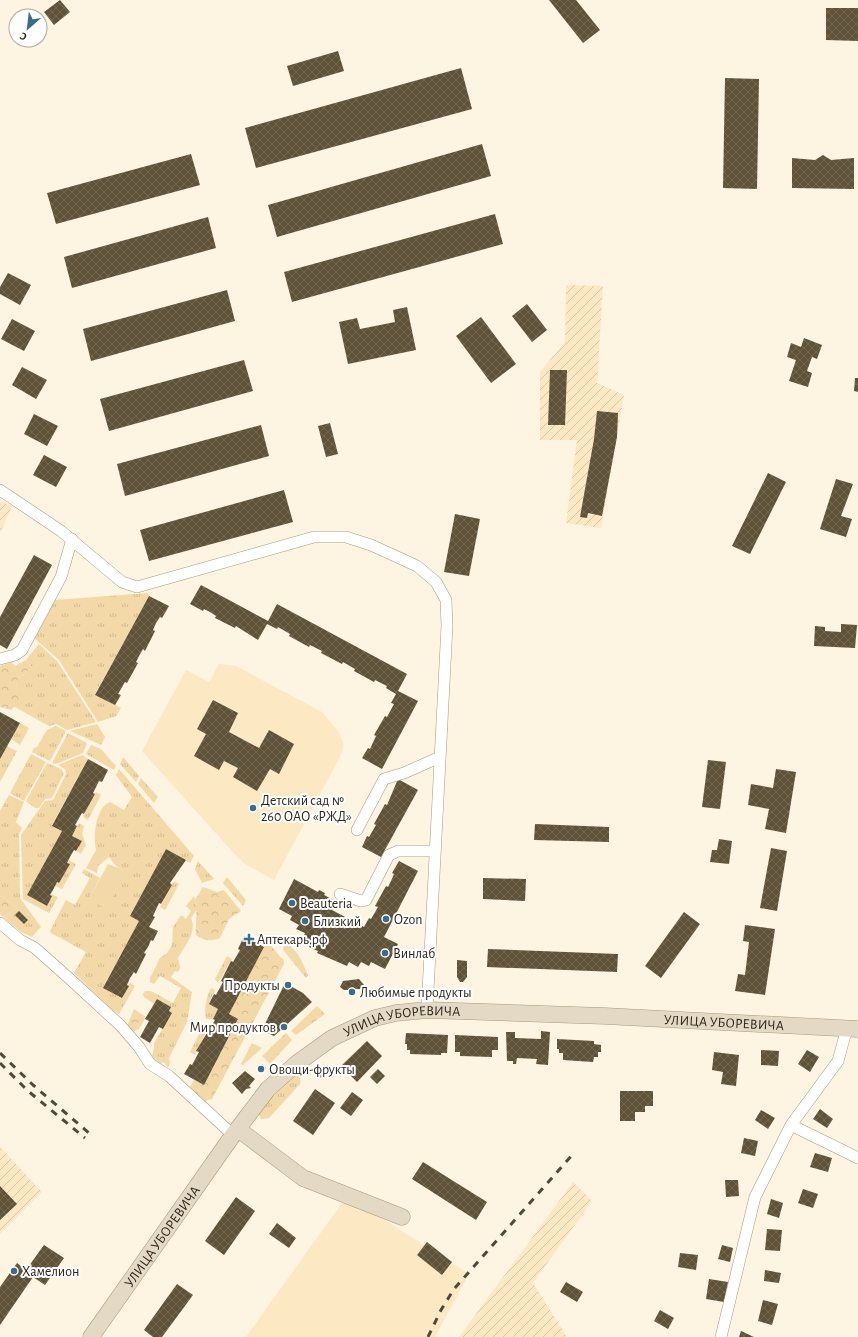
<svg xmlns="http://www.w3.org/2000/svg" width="858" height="1337" font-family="'Alegreya Sans',sans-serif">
	<defs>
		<pattern id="industrial-furrows" width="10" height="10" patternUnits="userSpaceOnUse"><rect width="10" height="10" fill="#fce8c2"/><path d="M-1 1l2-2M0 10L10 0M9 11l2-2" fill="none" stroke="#d8c7a6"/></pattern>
		<pattern id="grass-tufts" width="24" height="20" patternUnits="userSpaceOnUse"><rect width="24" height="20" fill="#f3d9a8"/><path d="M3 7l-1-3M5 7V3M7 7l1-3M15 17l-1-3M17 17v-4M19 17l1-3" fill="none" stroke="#d1ba90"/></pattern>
		<pattern id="forest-crowns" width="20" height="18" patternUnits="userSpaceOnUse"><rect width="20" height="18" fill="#f3d9a8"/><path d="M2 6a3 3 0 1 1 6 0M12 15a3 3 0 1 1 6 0" fill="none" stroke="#d1ba90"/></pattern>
		<pattern id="building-cross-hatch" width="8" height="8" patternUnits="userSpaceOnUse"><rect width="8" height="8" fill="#605238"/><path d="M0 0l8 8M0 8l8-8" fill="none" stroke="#736852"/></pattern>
	</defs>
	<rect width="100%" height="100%" fill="#fdf4e1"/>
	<!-- built -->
	<path fill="#fce8c2" d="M219 664 236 666 322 712 338 731 343 742 342 753 274 880 245 864 239 859 142 751 186 670 209 682Z
		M347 1196 469 1274 435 1337H246Z"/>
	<!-- industrial -->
	<path fill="url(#industrial-furrows)" d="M566 285 603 286 597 383 624 395 601 528 566 523 577 440H540V372L565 342Z
		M0 501 12 506 0 533Z
		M0 1147 42 1192 0 1234Z
		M573 1182 592 1201 533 1283 567 1337H459Z"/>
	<!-- grass -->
	<path fill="url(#grass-tufts)" d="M148 593 149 596 95 694 121 708 116 716 98 722 59 660 34 638 54 600Z
		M39 644 57 661 96 722 67 730 56 724 49 726 13 706 20 696 16 686 18 679 32 667 26 660Z
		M20 723 29 728 20 745 11 739Z
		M97 724 105 737 101 745 70 731Z
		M56 726 66 731 50 761 32 752 34 748 37 747 47 730Z
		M68 733 87 743 83 753 56 764 52 763Z
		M91 745 101 749 116 766 114 770 86 754Z
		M7 746 17 751 0 782V759Z
		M31 754 46 762 24 801 10 793Z
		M82 755 88 759 52 825 62 831 27 895 46 906 52 896 51 894 58 897 49 913 23 899 21 835 45 801 53 800 66 774 65 769 58 765Z
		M123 757 139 776 136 782 120 764Z
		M47 763 61 769 64 773 52 798 45 799 39 808H35L26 801Z
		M119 769 194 856 190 863 166 849 130 916 139 921 103 987 122 998 130 983 135 986 119 1014 112 1010 74 973 86 952 51 933 50 931 66 900 75 905 90 878 82 873 84 869 100 878 89 899 121 869 116 866 109 857 98 866 97 873 86 868 96 850C93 837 95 808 110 802L124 810 132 797 116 775Z
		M141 778 158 797 154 803 138 784Z
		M96 792 101 795 88 820 83 817Z
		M9 795 24 802 16 822 22 828 19 834 20 898 41 927 32 937 21 932 3 917 18 908 0 896V811Z
		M79 823 84 826 82 834 86 845 81 854 76 851 81 841 72 836Z
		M69 860 76 864 62 889 55 886 57 882 59 883 69 864 67 863Z
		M198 861 214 879 202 883 195 869Z
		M227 877 246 900 243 906 223 883Z
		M174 881 179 884 165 910 160 907Z
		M194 896 197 909 191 918C198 933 184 946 178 958L180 968 178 972 175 971 171 977 192 992 187 1022 169 1058 170 1063 168 1068 165 1063 162 1062 160 1066 151 1059 154 1048V1043L172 1013 169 1011 171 1007 157 999 154 1004 144 997 143 994 145 991H151L173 1003 181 988 160 976 154 984 150 982V978L160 958 167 953 172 945 173 927 181 915 186 919 191 911 186 906Z
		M284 943C297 947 303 964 308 975L306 978 283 950Z
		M227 956 232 959 218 983 215 979Z
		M211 988 215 990 209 1004 218 1009 213 1019H206C204 1009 206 997 211 988Z
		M203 1026 208 1029 195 1055 190 1052Z
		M286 1033 292 1040 270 1064 262 1056Z
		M298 1072 301 1075 300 1084 269 1118 261 1119 259 1114C269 1098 284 1085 298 1072Z"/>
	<!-- forest -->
	<path fill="url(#forest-crowns)" d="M26 660 32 667 18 679 16 686 22 699 11 710 0 707V666L11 662 15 666Z
		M203 887 217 892 224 890 241 911 229 919 220 938C211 942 203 940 196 935 195 923 198 912 195 900Z
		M0 896 18 908 3 917 0 914Z
		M267 941 284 961V964L212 1099 205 1101 190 1087 194 1080 204 1084 238 1020 229 1014Z
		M317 1006 325 1014 296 1035 291 1031Z
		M134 1009 146 1017 139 1029 131 1033 127 1026Z
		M252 1043 262 1048 243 1065 241 1064Z"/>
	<!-- green -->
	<path fill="#f3d9a8" d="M108 864 121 869 125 874 107 908H104L89 899Z"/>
	<!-- building -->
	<path fill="url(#building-cross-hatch)" d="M60 0 70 12 54 25 44 12Z
		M549 0H576L600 30 583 43Z
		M826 8H858V41L826 40Z
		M338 51 344 71 293 86 287 66Z
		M461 68 472 109 256 168 245 128Z
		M725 78 759 79 757 189 723 188Z
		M482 144 491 176 277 237 268 205Z
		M191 154 200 185 56 224 47 193Z
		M823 155 831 160 854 158V189L792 188V158L815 160Z
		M495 214 503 244 292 302 284 272Z
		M208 217 216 248 72 288 64 257Z
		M8 273 31 285 20 305 0 294V287Z
		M227 290 235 321 91 361 83 329Z
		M527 304 547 330 532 342 512 316Z
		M407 307 416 350 348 364 339 322 357 318 360 329 395 322 393 310Z
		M481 317 516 364 491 383 456 336Z
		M12 319 35 331 24 351 1 339Z
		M804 338 822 345 817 359 812 357 807 371 812 373 808 387 789 381 796 360 787 357 791 343 801 347Z
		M244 360 253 391 109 431 100 399Z
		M22 367 47 380 36 399 12 385Z
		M550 370H567L565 425H548Z
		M855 378H858V392L854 391Z
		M597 411 618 413 617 437 602 516 588 513 587 518 580 517 594 439Z
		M34 414 58 426 47 446 24 434Z
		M330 423 338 454 326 457 318 426Z
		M261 425 269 456 125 496 117 464Z
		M44 455 67 467 56 487 33 475Z
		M768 473 786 482 750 554 732 546Z
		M836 479 853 484 841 516 852 519 846 537 820 529Z
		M284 490 293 522 149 561 140 530Z
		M455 514 480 519 469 576 444 572Z
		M34 555 52 565 7 649 0 645V617Z
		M201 585 268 621 277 604 407 674 398 691 418 701 382 769 362 758 368 748 370 749 376 736 374 735 385 716 387 717 394 704 391 703 396 694 386 688 387 686 375 680 374 682 354 671 355 669 343 662 342 664 321 653 322 651 310 645 309 647 289 636 290 634 278 627 277 629 267 624 258 640 236 626 235 628 215 618 216 616 210 612 204 609 203 611 190 604Z
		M149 596 169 606 162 618 160 617 156 623 153 630 155 631 145 651 143 649 139 656 136 662 138 663 127 683 125 682 118 694 121 695 115 705 95 695Z
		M841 624 857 625 855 648 814 646 815 626 825 627V631L841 632Z
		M213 700 238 713 229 732 259 748 269 730 294 744 279 774 270 769 257 791 233 777 238 768 224 761 219 770 194 756 206 734 197 729Z
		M0 712 20 723 0 759Z
		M88 759 108 770 102 782 99 781 93 793 95 794 84 814 82 813 75 825 77 826 72 836 82 841 76 851 74 850 71 855 67 863 70 864 59 883 57 882 53 890 50 895 52 896 47 906 27 895 62 831 52 826Z
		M708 760 726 762 720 809 702 807Z
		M776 769 796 772 786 833 765 829 769 809 748 805 751 784 773 788Z
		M398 779 418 790 381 857 362 847 367 836 369 837 376 825 374 824 385 804 387 805Z
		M535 824 609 827V842L534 840Z
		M719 839 732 841 729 864 710 862 712 850H717Z
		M771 848 787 851 777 911 760 908Z
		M166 849 186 860 170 883 172 885 161 904 159 903 153 916 155 917 149 927 158 931 153 941 151 940 148 947 144 953 146 954 136 974 134 972 130 978 127 985 129 986 122 998 103 988 139 921 130 916Z
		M399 861 418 871 384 937 398 944 385 969 371 962 369 966 361 962 358 967 349 962 347 966 317 953 318 951 309 947 311 942 303 938 305 933 296 929 299 925 290 920 292 916 279 909 294 879 318 892 319 890 325 893 324 895 336 901 332 910 364 927 369 918 371 919 378 907 375 906 386 886 388 887 391 881 394 874 392 873Z
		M483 878 526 879 525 901 483 899Z
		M19 911 28 920 24 924 15 915Z
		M684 912 700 924 661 978 645 966Z
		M745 925 775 929 765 995 735 991 738 974 745 975 749 942 743 941Z
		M244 936 264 947 229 1014 238 1019 204 1085 184 1074 190 1064 192 1065 199 1052 196 1051 215 1020 213 1019 218 1009 209 1004 214 994 216 995 223 982 221 981 231 961 233 962 240 950 238 949Z
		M488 949 618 954 617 972 487 967Z
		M457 960 467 961V977L463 982H460L457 977Z
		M359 979 364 985 360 989H354V992H350V990H344L340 987 343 981Z
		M285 983 303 993 312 1002 274 1036 262 1030Z
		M157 999 171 1007 169 1011 172 1013 163 1029 159 1027 150 1043 140 1037 149 1021 145 1019Z
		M541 1031 550 1032 548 1065 536 1064 537 1059 517 1058 516 1064H513V1061H507L506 1032H515V1038L541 1039Z
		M406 1033 448 1035 447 1053H441V1055L410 1054V1050H407V1044H405Z
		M455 1035 498 1037V1050H492V1057L460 1056V1052H455Z
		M557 1039 594 1041V1044L601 1045V1052H598V1057H594L593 1062 563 1060V1053H559V1049H557Z
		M367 1041 382 1056 357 1082 341 1066Z
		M761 1050 779 1051 778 1066 761 1065Z
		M807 1050 819 1057 810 1072 798 1064Z
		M714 1052 739 1055 736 1086 721 1084 723 1072 712 1070Z
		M262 1064 266 1068 261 1073 257 1070Z
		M329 1065 333 1069 321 1078 318 1073Z
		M378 1069 385 1076 377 1084 370 1077Z
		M245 1071 255 1079 249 1086 251 1088 246 1089 242 1094 232 1083Z
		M315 1089 335 1103 313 1135 293 1121Z
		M620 1091H653V1106H645V1112H635V1121H620Z
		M352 1092 363 1100 351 1116 340 1108Z
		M820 1109 833 1119 827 1128 813 1119Z
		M761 1110 775 1118 768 1129 755 1120Z
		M744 1138 758 1141 755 1156 741 1153Z
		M815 1153 832 1158 828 1172 810 1167Z
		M423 1162 487 1202 476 1220 412 1179Z
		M725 1180H738L739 1196 726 1197Z
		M0 1186 17 1204 0 1220Z
		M803 1189 818 1194 813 1208 798 1203Z
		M236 1197 255 1211 224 1255 205 1241Z
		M771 1199 783 1203 779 1218 767 1214Z
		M277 1223 296 1238 289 1248 269 1234Z
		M767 1229 782 1230 780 1251 765 1250Z
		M427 1242 452 1262 442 1275 417 1255Z
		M44 1245 64 1258 45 1285 33 1277 0 1325V1287L17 1263 26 1270Z
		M722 1245 733 1248 730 1262 718 1259Z
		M680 1253 698 1255 696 1270 678 1267Z
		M765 1270 781 1273 779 1283 764 1281Z
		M709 1279 728 1282 724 1302 706 1299Z
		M566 1282 583 1292 577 1302 560 1292Z
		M177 1284 193 1295 162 1337H153L144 1330Z
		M763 1300 778 1304 772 1325 758 1321Z
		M660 1310 674 1318 668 1329 654 1321Z
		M741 1331 754 1337H739Z"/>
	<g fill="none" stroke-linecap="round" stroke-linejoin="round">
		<defs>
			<path id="minor" d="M0 490 61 531 122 582 137 587 314 537H346L371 545 417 566 436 582 446 600 447 626 427 1010
				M0 659 15 655 22 650 61 577 72 539
				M357 830 384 779 404 773 440 757
				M340 894 361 901 366 900 389 855 398 851H435
				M0 923 20 940 35 948 71 980 121 1026 139 1047 150 1064 169 1076 233 1135
				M791 1125 858 1158
				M721 1337 755 1197 791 1125 838 1061 847 1028"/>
			<g id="secondary">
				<path d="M238 1129 303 1178 402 1217"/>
				<path id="s1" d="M91 1337 233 1135 268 1089 296 1064 332 1038 375 1018 396 1013 427 1010 605 1016 858 1029"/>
			</g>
		</defs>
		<!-- minor casing -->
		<use href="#minor" stroke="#a8997c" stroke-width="12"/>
		<!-- secondary casing -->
		<use href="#secondary" stroke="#a8997c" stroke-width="17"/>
		<!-- minor -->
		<use href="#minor" stroke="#fff" stroke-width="11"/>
		<!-- secondary -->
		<use href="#secondary" stroke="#e3d9c4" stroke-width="16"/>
		<!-- rail -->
		<path stroke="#50483c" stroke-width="3" stroke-dasharray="7 7" stroke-linecap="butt" d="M0 1053 33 1085 89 1133
			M0 1063 28 1091 85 1138
			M428 1337 441 1310 454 1289 573 1154"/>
	</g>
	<!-- markers -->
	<g fill="#396e8a" stroke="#fff" stroke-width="1.5">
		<circle cx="253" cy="808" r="4"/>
		<circle cx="292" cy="903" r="4"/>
		<circle cx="386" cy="919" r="4"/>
		<circle cx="305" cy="921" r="4"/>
		<path d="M247 933h4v4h4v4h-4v4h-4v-4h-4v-4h4z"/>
		<circle cx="385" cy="953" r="4"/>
		<circle cx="288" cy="985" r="4"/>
		<circle cx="352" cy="992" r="4"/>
		<circle cx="284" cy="1027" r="4"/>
		<circle cx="261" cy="1069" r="4"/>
		<circle cx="14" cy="1271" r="4"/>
	</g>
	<g text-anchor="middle" stroke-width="4" stroke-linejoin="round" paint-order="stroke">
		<!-- poi labels -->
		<g font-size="14" fill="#2f281d" stroke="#fff" text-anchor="start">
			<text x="261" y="805">Детский сад №<tspan x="261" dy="16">260 ОАО «РЖД»</tspan></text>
			<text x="300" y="908">Beauteria</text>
			<text x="394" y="924">Ozon</text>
			<text x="313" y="926">Близкий</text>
			<text x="257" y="944">Аптекарь.рф</text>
			<text x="393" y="958">Винлаб</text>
			<text x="280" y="990" text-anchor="end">Продукты</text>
			<text x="360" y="997">Любимые продукты</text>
			<text x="276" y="1032" text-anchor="end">Мир продуктов</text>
			<text x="269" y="1074">Овощи-фрукты</text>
			<text x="22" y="1276">Хамелион</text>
		</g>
		<!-- street labels -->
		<g font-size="14" fill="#2f281d" stroke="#fff">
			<text dy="5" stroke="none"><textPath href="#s1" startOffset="784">УЛИЦА УБОРЕВИЧА</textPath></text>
			<text dy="5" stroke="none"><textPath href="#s1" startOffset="460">УЛИЦА УБОРЕВИЧА</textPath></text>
			<text dy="5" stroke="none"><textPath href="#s1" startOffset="123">УЛИЦА УБОРЕВИЧА</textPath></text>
		</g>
	</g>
	<!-- north arrow -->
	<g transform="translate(28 28) rotate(208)"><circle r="19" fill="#ffffff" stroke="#aca9a5"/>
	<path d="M0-3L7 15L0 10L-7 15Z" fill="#396e8a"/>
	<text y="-6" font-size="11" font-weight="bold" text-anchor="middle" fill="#2f281d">С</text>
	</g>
</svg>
